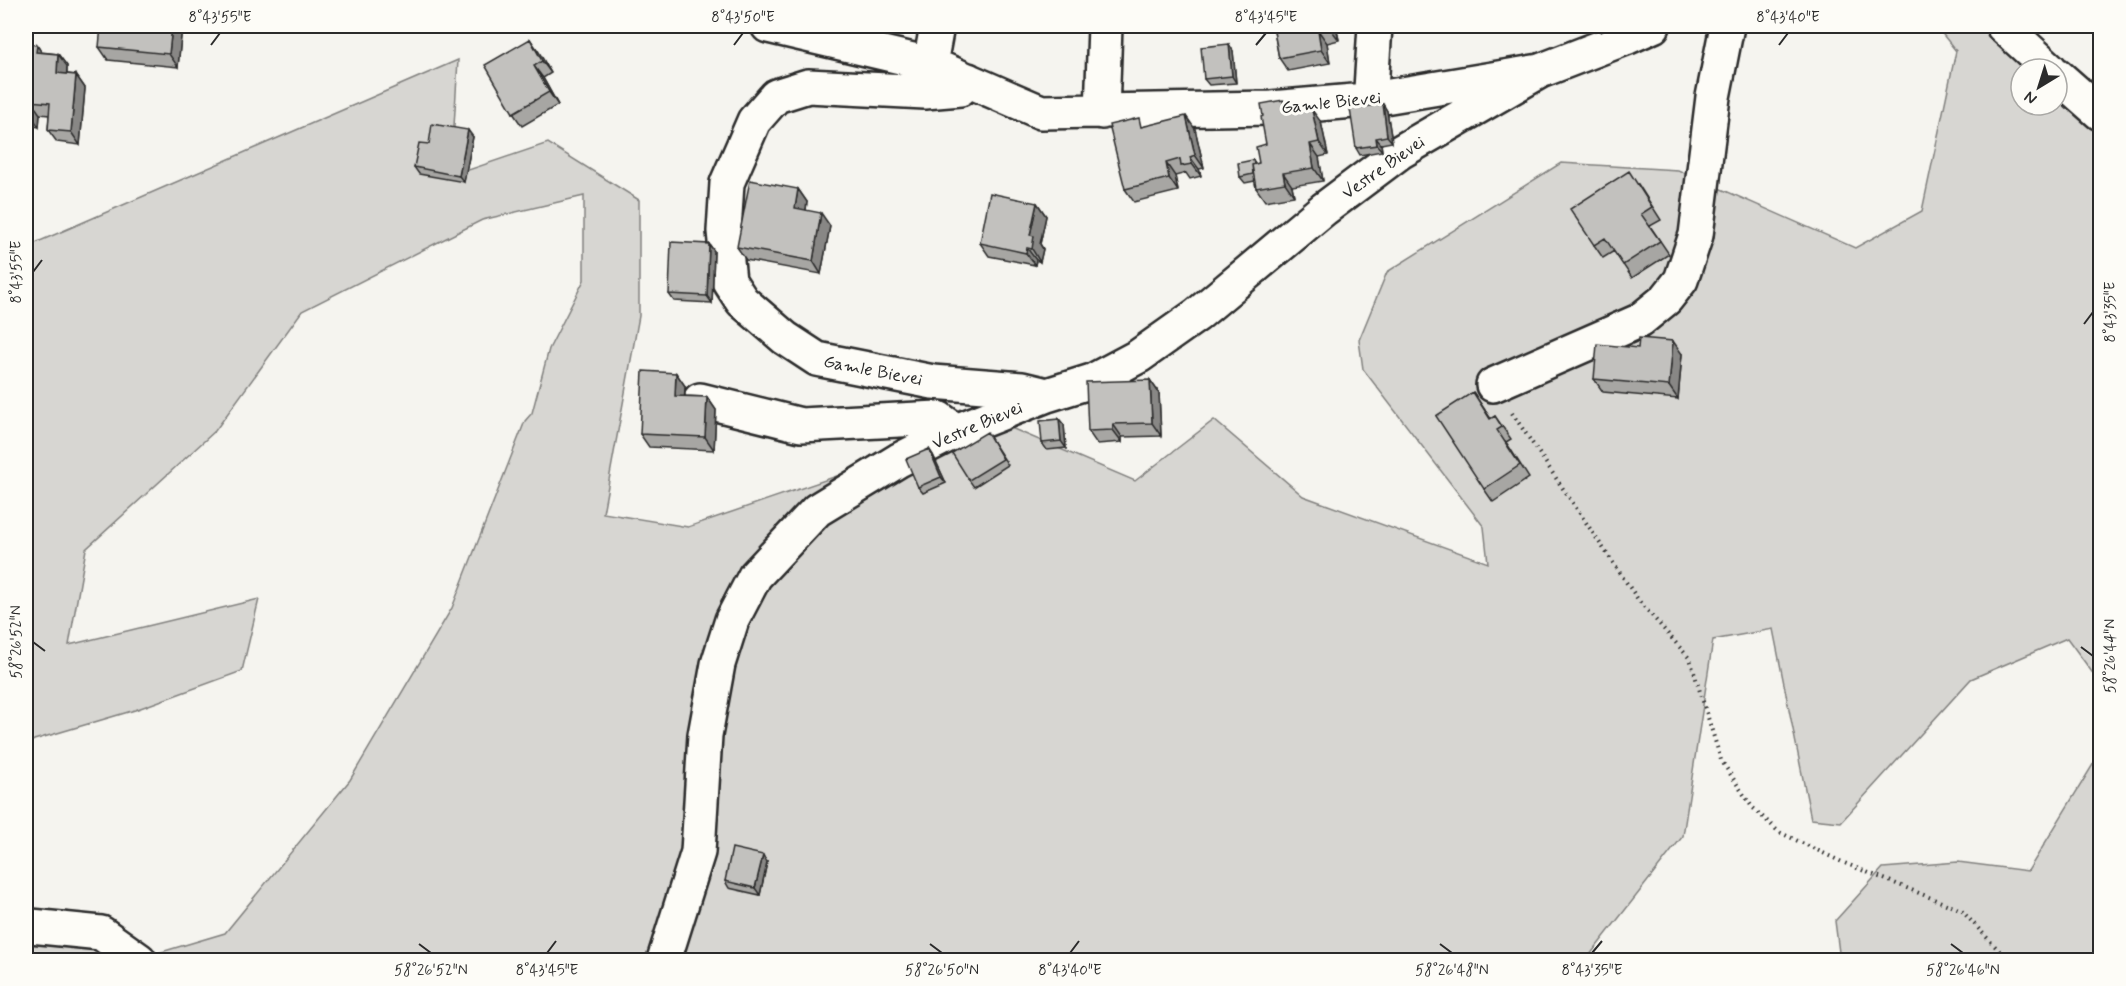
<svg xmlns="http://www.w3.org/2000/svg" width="2126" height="986" font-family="Mynerve,sans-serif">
	<rect width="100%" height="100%" fill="#f5f4ef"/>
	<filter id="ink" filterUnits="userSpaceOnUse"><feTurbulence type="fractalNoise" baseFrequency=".0167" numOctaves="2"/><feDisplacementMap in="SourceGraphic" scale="12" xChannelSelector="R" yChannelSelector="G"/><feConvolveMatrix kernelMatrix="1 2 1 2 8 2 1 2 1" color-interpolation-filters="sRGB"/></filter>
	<g filter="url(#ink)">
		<!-- green -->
		<path fill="#d7d6d2" stroke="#81807e" stroke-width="1.5" fill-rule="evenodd" d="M1936 26H2016L2100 100V683L2067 638 1971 679 1841 822 1811 819 1773 629 1713 640 1683 836 1586 960H26V906L158 953 225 933 350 780 452 608 525 421 532 413 549 349 584 280V196L482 220 302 311 215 431 86 549 69 645 259 599 242 671 135 710 34 740 26 745V247L458 60 451 176 548 143 639 200V316L603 513 688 527 872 464 1004 425 1135 481 1214 420 1303 496 1488 563 1484 527 1363 369 1359 340 1387 272 1561 163 1678 170 1855 248 1922 211 1956 51ZM2021 69H2057V105H2021Z
			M2100 753V960H1840L1835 921 1883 868 1958 862 2028 871Z"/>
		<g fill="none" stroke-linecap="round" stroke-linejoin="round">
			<defs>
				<path id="minor" d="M768 26 930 64 1041 112 1271 108 1366 100 1540 71 1628 37 1653 26
					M930 64 937 26
					M968 80 960 89 925 92 808 86 776 96 754 121 727 183 724 231 729 281 742 301 785 338 817 359 933 382 1022 389 1047 395
					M1366 100 1371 89 1375 26
					M1102 112 1105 26
					M1493 385 1639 321 1666 299 1681 280 1696 235 1713 97 1727 26
					M700 400 801 425 938 418 956 431
					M26 928 31 926 101 933 139 960
					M664 960 698 852 705 735 718 664 732 620 755 576 817 510 899 460 956 431 1047 395 1092 381 1139 356 1197 315 1324 209 1400 152 1540 71"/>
				<path id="major" d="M2003 26 2050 69
					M2057 75 2100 113"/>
			</defs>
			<!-- minor casing -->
			<use href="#minor" stroke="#2b2b2b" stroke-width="38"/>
			<!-- major casing -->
			<use href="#major" stroke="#2b2b2b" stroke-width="38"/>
			<!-- path -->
			<path stroke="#2b2b2b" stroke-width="4" stroke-dasharray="1.5 4.5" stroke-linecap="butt" d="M1512 413 1639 601 1690 659 1721 760 1752 807 1779 832 1842 862 1961 910 2008 960"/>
			<!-- minor -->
			<use href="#minor" stroke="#fdfcf7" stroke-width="33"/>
			<!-- major -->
			<use href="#major" stroke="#fdfcf7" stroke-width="33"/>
		</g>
		<!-- wall -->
		<path fill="#a7a6a3" stroke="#2b2b2b" stroke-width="1.5" d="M182 26 178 67 108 60 99 47Z
			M1273 26H1336L1339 40 1327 43 1330 63 1288 71 1279 58Z
			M1596 26H1611L1601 32Z
			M530 39 551 73 543 78 558 105 522 126 513 113Z
			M26 44 37 45 41 52 58 54 67 66V74L76 75 85 88 80 145 57 142 48 130 49 115 40 114 39 127 26 125Z
			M1229 44 1233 51 1236 83 1209 85 1204 79Z
			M1383 104 1387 111 1392 142 1381 144 1382 151 1360 155 1356 148Z
			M1303 109 1305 111 1321 122 1328 155 1319 157 1323 181 1292 186 1294 196 1265 201 1256 188 1255 181 1245 183 1240 177 1253 160 1256 164 1259 163 1266 144 1290 111Z
			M1144 126 1195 129 1204 168 1199 169 1201 176 1190 179 1186 173 1175 176 1178 191 1134 202 1125 189Z
			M473 137 464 182 419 174 414 167 429 144Z
			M1638 184 1661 220 1650 226 1669 254 1632 278 1614 251 1603 258 1594 245Z
			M798 189 807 202 806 210 830 226 821 274 746 260 737 247Z
			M1037 203 1046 216 1040 244 1043 249 1040 262 1036 260 1035 265 989 256 980 243Z
			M709 244 714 251 712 303 674 301 669 294Z
			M1682 354 1678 399 1603 392 1594 379Z
			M676 373 685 386V396L707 397 716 410 714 450 649 447 640 434Z
			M1150 380 1159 393 1161 436 1122 437V442L1097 444 1088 431Z
			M1473 392 1491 419 1495 416 1504 429 1511 439 1506 442 1529 478 1493 502 1484 489Z
			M1059 419 1064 425 1066 448 1047 450 1042 443Z
			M991 439 1008 465 974 487 969 480Z
			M929 449 933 455 946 483 923 493 918 487Z
			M767 862 760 895 729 888 725 881Z"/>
		<!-- shaded-wall -->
		<path fill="#888785" stroke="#2b2b2b" stroke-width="1.5" d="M172 26H182L178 67 169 54Z
			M1330 26H1336L1339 40 1330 28Z
			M1318 30 1327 43 1330 63 1321 50Z
			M530 39 539 52 551 73 542 61Z
			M1229 44 1233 51 1236 83 1232 76Z
			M37 45 45 58 36 52Z
			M58 54 67 66 66 86 57 73Z
			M534 66 543 78 558 105 549 92Z
			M76 75 85 88 80 145 71 132Z
			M1283 100 1292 113 1285 112Z
			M31 101 40 114 39 127 30 114Z
			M1383 104 1387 111 1392 142 1387 136Z
			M1312 110 1321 122 1328 155 1319 142Z
			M1186 116 1195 129 1204 168 1195 155Z
			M468 130 473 137 464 182 459 176Z
			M1376 138 1381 144 1382 151 1377 145Z
			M1310 144 1319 157 1323 181 1314 168Z
			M1190 157 1199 169 1201 176 1192 164Z
			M1166 163 1175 176 1178 191 1169 178Z
			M1283 173 1292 186 1294 196 1285 183Z
			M798 189 807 202 804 221 795 208Z
			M1037 203 1046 216 1040 244 1043 249 1040 262 1032 249 1030 235Z
			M821 213 830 226 821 274 813 261Z
			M709 244 714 251 712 303 707 296Z
			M1027 248 1036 260 1035 265 1026 253Z
			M1673 341 1682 354 1678 399 1669 386Z
			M676 373 685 386 684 409 675 396Z
			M1150 380 1159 393 1161 436 1152 423Z
			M707 397 716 410 714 450 705 437Z
			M1059 419 1064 425 1066 448 1061 441Z
			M1113 424 1122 437V442L1113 430Z
			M929 449 933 455 946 483 941 477Z
			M763 855 767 862 760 895 755 888Z"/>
		<!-- building -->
		<path fill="#c2c1be" stroke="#2b2b2b" stroke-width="1.5" d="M101 26H172L169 54 99 47Z
			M1273 26H1330V28L1318 30 1321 50 1279 58Z
			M530 39 542 61 534 66 549 92 513 113 485 65Z
			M26 44 37 45 36 52 58 54 57 73 76 75 71 132 48 130 50 103 31 101 30 114 26 113Z
			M1229 44 1232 76 1204 79 1201 47Z
			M1283 100 1285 112 1303 109 1304 111 1312 110 1319 142 1310 144 1314 168 1283 173 1285 183 1256 188 1252 165 1259 163 1256 147 1266 144 1261 117 1263 116 1261 104Z
			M1383 104 1387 136 1376 138 1377 145 1356 148 1350 109Z
			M1186 116 1195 155 1190 157 1192 164 1181 166 1180 159 1166 163 1169 178 1125 189 1109 125 1139 118 1141 127Z
			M432 124 468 130 459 176 414 167 419 143 429 144Z
			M1253 160 1254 164 1252 165 1253 174 1240 177 1238 163Z
			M1629 171 1652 207 1641 214 1660 241 1623 265 1605 238 1594 245 1570 209Z
			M750 180 798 189 795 208 821 213 813 261 737 247Z
			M990 193 1037 203 1030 235 1034 236 1032 249 1027 248 1026 253 980 243Z
			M671 242 709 244 707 296 669 294Z
			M1639 338 1673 341 1669 386 1594 379 1597 344 1638 348Z
			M643 371 676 373 675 396 707 397 705 437 640 434Z
			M1150 380 1152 423 1113 424V430L1088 431 1086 382Z
			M1473 392 1490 419 1495 416 1502 427 1497 430 1520 465 1484 489 1436 416Z
			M1059 419 1061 441 1042 443 1040 421Z
			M987 432 1003 459 969 480 952 453Z
			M929 449 941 477 918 487 906 459Z
			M732 848 763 855 755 888 725 881Z"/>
	</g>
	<!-- ticks -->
	<path fill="none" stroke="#2b2b2b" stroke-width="2" d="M211 45 220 33M734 45 743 33M1256 45 1266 33M1779 45 1788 33M33 272 42 260M2084 324 2093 312M33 642 45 651M2081 647 2093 656M419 944 431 953M930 944 942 953M1440 944 1452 953M1951 944 1963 953M547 953 556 941M1070 953 1079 941M1592 953 1602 941"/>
	<g text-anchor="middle" stroke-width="6" stroke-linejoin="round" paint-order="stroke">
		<!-- street labels -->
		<g font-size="18" fill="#2b2b2b" stroke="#fdfcf7">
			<text transform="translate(1331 102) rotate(-6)" y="6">Gamle Bievei</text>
			<text transform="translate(1383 167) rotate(-35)" y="6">Vestre Bievei</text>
			<text transform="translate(873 370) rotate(11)" y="6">Gamle Bievei</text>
			<text transform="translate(977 425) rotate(-23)" y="6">Vestre Bievei</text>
		</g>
	</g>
	<!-- margin -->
	<rect width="2126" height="986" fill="none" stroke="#fdfcf7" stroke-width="66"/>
	<!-- north arrow -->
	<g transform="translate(2039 87) rotate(218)"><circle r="28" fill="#fdfcf7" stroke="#a9a8a5" stroke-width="1.5"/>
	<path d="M0-4.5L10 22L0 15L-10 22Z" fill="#2b2b2b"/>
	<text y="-9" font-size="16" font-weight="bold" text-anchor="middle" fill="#2b2b2b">N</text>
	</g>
	<rect x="33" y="33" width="2060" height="920" fill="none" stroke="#2b2b2b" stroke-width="2"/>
	<g font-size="15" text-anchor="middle" fill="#2b2b2b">
		<text x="220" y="22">8°43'55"E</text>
		<text x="743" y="22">8°43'50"E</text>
		<text x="1266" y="22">8°43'45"E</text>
		<text x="1788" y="22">8°43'40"E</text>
		<text transform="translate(16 272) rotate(-90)" y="5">8°43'55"E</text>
		<text transform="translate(2110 312) rotate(-90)" y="5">8°43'35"E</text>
		<text transform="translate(16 642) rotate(-90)" y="5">58°26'52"N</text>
		<text transform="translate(2110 656) rotate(-90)" y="5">58°26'44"N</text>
		<text x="431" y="975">58°26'52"N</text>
		<text x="547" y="975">8°43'45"E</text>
		<text x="942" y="975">58°26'50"N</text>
		<text x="1070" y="975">8°43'40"E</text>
		<text x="1452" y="975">58°26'48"N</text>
		<text x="1592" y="975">8°43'35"E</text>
		<text x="1963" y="975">58°26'46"N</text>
	</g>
</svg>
